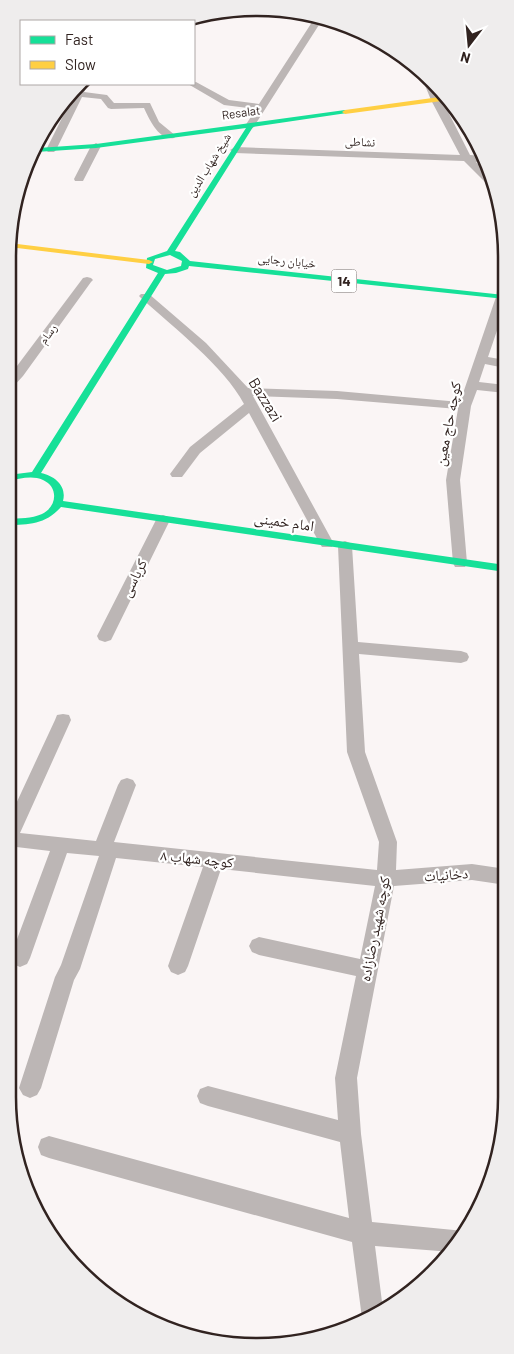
<svg xmlns="http://www.w3.org/2000/svg" width="514" height="1354" font-family="Barlow,'Noto Naskh Arabic',sans-serif">
	<rect width="100%" height="100%" fill="#faf5f5"/>
	<g fill="none" stroke-linecap="round" stroke-linejoin="round">
		<!-- street -->
		<path fill="#bcb6b5" fill-rule="evenodd" d="M316 16 324 17 253 128 250 129 245 126 256 109 224 105 188 84 196 82 229 100 259 104Z
			M424 76 434 84 470 155 484 156 485 162H476L489 175 493 186 488 185 464 161 235 153 230 150 235 147 460 155 431 100 422 78Z
			M83 84 88 85 84 92 107 95 114 103H150L159 122 176 136 174 138C159 141 149 119 144 108L111 109 108 108 101 99 82 97 56 150 54 152H48L46 150 76 90Z
			M96 143 101 146 84 179 83 181H75L74 179 91 146Z
			M87 277 91 278 93 280 91 282 23 376 12 388 8 389V378L83 278Z
			M504 280 505 307 488 357 505 360V368L485 364 479 382 505 385V393L477 390 471 406 460 480 467 563 465 567H455L453 563 446 480 458 409 337 399 253 396 334 544 332 547H322L320 544 249 413 200 453 182 477H172L170 474 190 447 244 404C224 366 173 327 141 298L139 296 141 294H149L206 343 248 388 337 391 460 402 496 297 498 283Z
			M163 515 168 517 170 520 113 636 111 640 105 642 99 640 97 636 156 520 158 517Z
			M345 541 350 543 352 546 358 642 461 651 467 653 469 657 467 661 461 663 359 654 365 752 397 842 396 870 472 864 506 869V885L472 880 394 886 357 1078 361 1134 372 1222 464 1231 452 1252 375 1246 383 1310 362 1318 352 1242 49 1158 41 1155 38 1147 41 1139 49 1136 349 1218 340 1142 208 1106 200 1103 197 1096 200 1089 208 1086 338 1120 335 1078 356 976 259 955 252 952 249 946 252 940 259 937 360 959 375 886 221 869 188 966 185 972 178 975 171 972 168 966 203 867 116 858 80 969 74 980 41 1088 37 1095 30 1098 23 1095 19 1088 55 977 61 965 99 856 67 853 30 958 27 964 20 967 13 964 10 958 50 851 8 846V821L55 720 57 715 63 714 69 715 71 720 20 833 96 841 118 785 121 780 127 778 133 780 136 785 114 842 377 870 379 842 347 752 338 546 340 543Z"/>
		<!-- fast -->
		<path fill="#16e098" fill-rule="evenodd" d="M345 110 347 111V113L253 127 175 251 180 252 190 261 504 295 505 299 189 266 188 269 176 273 165 274 41 473C55 476 67 486 63 501L505 565V572L61 507C46 524 29 525 8 525V519C20 518 31 519 42 514 57 507 59 487 43 480 32 475 19 479 8 481V475L32 472 158 273 146 268 147 258 167 251 246 128 96 148 36 152 38 148 96 144ZM170 255 182 261 181 266 167 270 153 265 155 259Z"/>
		<!-- slow -->
		<path fill="#ffcf43" fill-rule="evenodd" d="M447 96 449 100 345 114 342 112 345 110Z
			M9 243 149 260 153 262 149 264 9 247Z"/>
	</g>
	<g text-anchor="middle" stroke-width="4.5" stroke-linejoin="round" paint-order="stroke">
		<!-- far-street labels -->
		<g font-size="12" fill="#312320" stroke="#fff">
			<text transform="translate(241 113) rotate(-8)" y="4">Resalat</text>
			<text transform="translate(360 142) rotate(2)" y="4">نشاطی</text>
			<text transform="translate(209 165) rotate(-58)" y="4">شیخ شهاب الدین</text>
			<text transform="translate(287 261) rotate(6)" y="4">خیابان رجایی</text>
			<text transform="translate(48 334) rotate(-54)" y="4">رسام</text>
		</g>
		<!-- shield labels -->
		<rect fill="#fff" stroke="#6f6563" stroke-width="1" x="331.5" y="269.5" width="25" height="23" rx="4"/>
		<g font-size="14" font-weight="bold" fill="#312320">
			<text x="344" y="286">14</text>
		</g>
		<!-- street labels -->
		<g font-size="15" fill="#312320" stroke="#fff">
			<text transform="translate(265 400) rotate(58)" y="5">Bazzazi</text>
			<text transform="translate(448 424) rotate(-79)" y="5">کوچه حاج معین</text>
			<text transform="translate(284 522) rotate(8)" y="5">امام خمینی</text>
			<text transform="translate(134 578) rotate(-63)" y="5">کرباسی</text>
			<text transform="translate(197 859) rotate(6)" y="5">کوچه شهاب ۸</text>
			<text transform="translate(446 875) rotate(-4)" y="5">دخانیات</text>
			<text transform="translate(375 929) rotate(-79)" y="5">کوچه شهید رضازاده</text>
		</g>
	</g>
	<!-- crop -->
	<path d="M0 0H514V1354H0ZM257 16H257A241 241 0 0 1 498 257V1097A241 241 0 0 1 257 1338H257A241 241 0 0 1 16 1097V257A241 241 0 0 1 257 16Z" fill="#efeded" fill-rule="evenodd"/>
	<path fill="none" stroke="#312320" stroke-width="2.5" d="M257 16H257A241 241 0 0 1 498 257V1097A241 241 0 0 1 257 1338H257A241 241 0 0 1 16 1097V257A241 241 0 0 1 257 16Z"/>
	<!-- legend -->
	<rect x="20" y="20" width="175" height="65" fill="#ffffff" stroke="#ada7a6"/>
	<rect x="30" y="36" width="25" height="8" fill="#16e098" stroke="#ada7a6"/>
	<text x="65" y="45" font-size="15" fill="#312320">Fast</text>
	<rect x="30" y="61" width="25" height="8" fill="#ffcf43" stroke="#ada7a6"/>
	<text x="65" y="70" font-size="15" fill="#312320">Slow</text>
	<!-- north arrow -->
	<g transform="translate(469 45) rotate(196)" stroke="#ffffff" stroke-width="4" paint-order="stroke">
	<path d="M0-4L9 19L0 12L-9 19Z" fill="#312320"/>
	<text y="-8" font-size="14" font-weight="bold" text-anchor="middle" fill="#312320">N</text>
	</g>
</svg>
